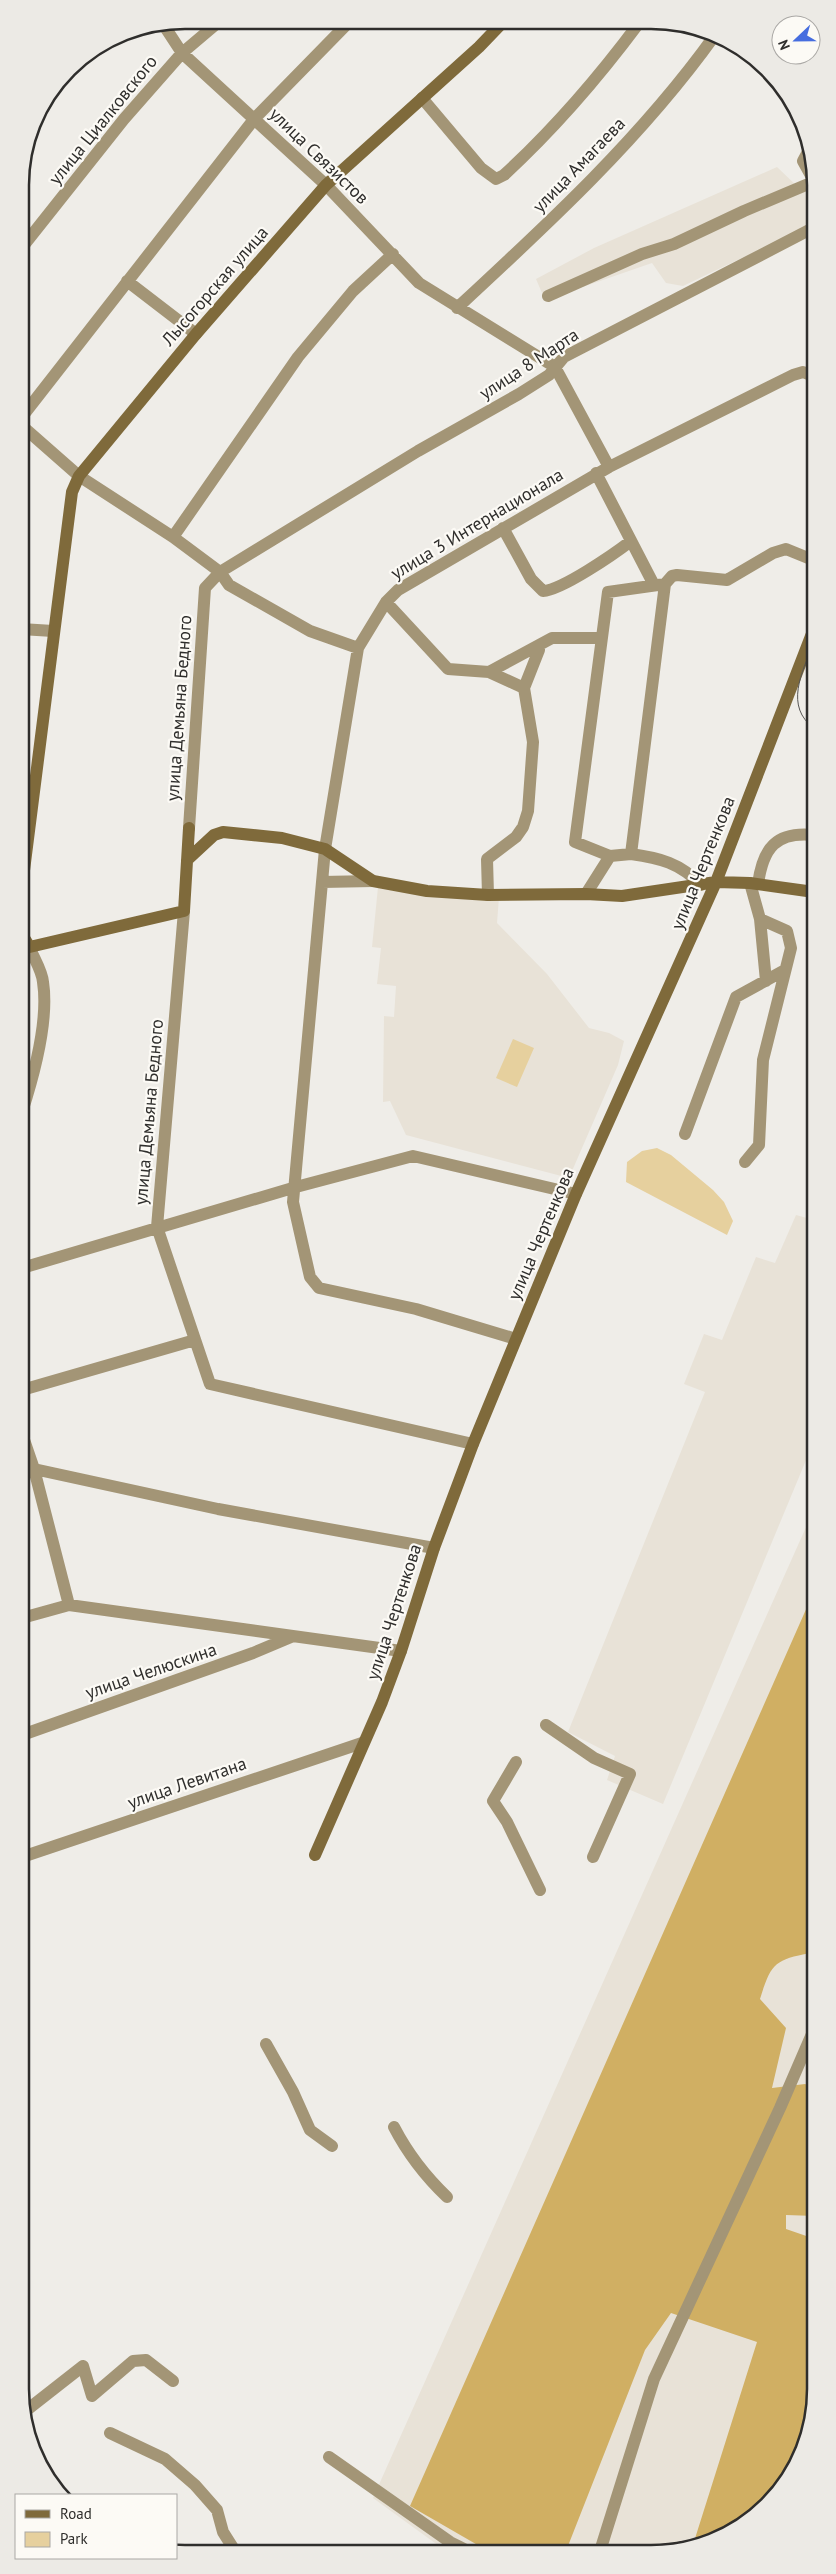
<svg xmlns="http://www.w3.org/2000/svg" width="836" height="2574" font-family="'PT Sans',sans-serif">
	<rect width="100%" height="100%" fill="#efede8"/>
	<!-- built -->
	<path fill="#e8e2d7" d="M777 167 800 189 813 184V224L683 286 666 283 652 263 545 300 536 279 594 248Z
		M378 887 499 897 497 923 547 974 589 1028 609 1033 624 1041 618 1065 569 1178 406 1135 390 1101 383 1102 384 1016 394 1017 396 986 377 984 381 948 372 947Z
		M796 1215 814 1220V1441L663 1804 607 1780 615 1756 568 1732 705 1392 684 1384 704 1334 722 1340 756 1257 775 1263Z
		M815 1507 816 2400 803 2453 775 2498 734 2532 683 2551H446L373 2498Z"/>
	<!-- green -->
	<path fill="#e6d09e" d="M513 1039 534 1048 517 1087 496 1078Z
		M657 1148 671 1155 713 1190 724 1202 733 1221 727 1235 626 1182 627 1162 642 1151Z"/>
	<!-- forest -->
	<path fill="#d0af63" d="M815 1589V1944L810 1953C774 1960 771 1964 760 1999L786 2028 772 2088 805 2084 815 2088V2216L786 2215V2229L815 2239 816 2400 803 2453 775 2498 734 2532 692 2548 757 2342 671 2313 645 2350 566 2551H488L410 2506Z"/>
	<g fill="none" stroke-linecap="round" stroke-linejoin="round">
		<!-- street -->
		<path stroke="#a39576" stroke-width="12" d="M163 24 182 53 326 185 419 283 555 367 609 467
			M422 98 481 168 496 179 504 175C554 129 598 78 639 23
			M811 146 803 161 813 179
			M20 250 124 119 182 53 221 20
			M127 281 196 334
			M548 296 642 254 674 244 744 211 813 182
			M457 308C549 223 642 137 715 35
			M21 418 255 118 350 21
			M21 425 79 476 173 537 220 572 229 585 310 631 358 648
			M596 473 654 585
			M503 528 531 579 543 591C562 590 614 554 631 541
			M173 537 298 357 353 291 393 254
			M665 584 672 576 677 575 727 580 773 553 786 549 813 560
			M386 602 448 669 489 672 552 638H602
			M21 629 53 631
			M524 688 539 650V645
			M189 828 205 588 220 572 418 451 519 394 549 375 564 357 813 228
			M631 854C660 858 680 863 701 885
			M322 882 373 881
			M758 884C763 848 776 831 814 835
			M586 894 610 856 631 854 665 584 608 592 575 842 610 856
			M488 895 487 859 516 837 523 827 528 811 533 742 524 688 489 672
			M184 911 157 1227 210 1384 473 1444
			M760 919 766 981
			M22 1112C34 1075 49 1021 43 982 42 970 33 957 29 946
			M685 1134 736 997 785 970
			M745 1162 759 1145 763 1060 791 948 787 931 760 919 750 883
			M22 1268 296 1187 413 1156 576 1194
			M516 1339 416 1309 319 1288 310 1277 293 1202 325 849 358 648 386 602 398 590 609 467 793 375 803 372 813 376
			M22 1390 195 1340
			M22 1434 34 1469 69 1605
			M34 1469 218 1509 434 1548
			M22 1618 69 1605 401 1651
			M546 1725 594 1758 630 1774 593 1857
			M22 1735 253 1653 291 1637
			M516 1762 493 1801 507 1822 540 1890
			M22 1857 362 1743
			M266 2044 293 2092 310 2130 332 2146
			M394 2127C408 2154 425 2176 447 2197
			M23 2413 83 2366 92 2396 133 2361 146 2360 173 2381
			M110 2433 165 2459 195 2485 217 2510 223 2532 235 2551
			M329 2457 450 2542 468 2551
			M600 2551 654 2379 780 2108 815 2027"/>
		<!-- secondary -->
		<path stroke="#7f6a3b" stroke-width="12" d="M187 860 214 835 223 832 282 838 325 849 373 881 427 891 488 895 586 894 622 896 716 882 750 883 814 892
			M21 894 72 492 79 476 196 334 326 185 479 47 503 22
			M21 933 29 946
			M21 949 184 911 189 828
			M315 1855 382 1702 401 1651 434 1548 473 1444 576 1194 716 882 813 631"/>
		<!-- tram -->
		<path stroke="#565553" stroke-width="1" d="M813 645C802 672 784 707 814 728"/>
	</g>
	<g text-anchor="middle" stroke-width="4.5" stroke-linejoin="round" paint-order="stroke">
		<!-- street labels -->
		<g font-size="18" fill="#2f2e2c" stroke="#fcfaf5">
			<text transform="translate(103 120) rotate(-51)" y="6">улица Циалковского</text>
			<text transform="translate(319 156) rotate(44)" y="6">улица Связистов</text>
			<text transform="translate(579 165) rotate(-46)" y="6">улица Амагаева</text>
			<text transform="translate(215 286) rotate(-49)" y="6">Лысогорская улица</text>
			<text transform="translate(529 364) rotate(-33)" y="6">улица 8 Марта</text>
			<text transform="translate(477 524) rotate(-31)" y="6">улица 3 Интернационала</text>
			<text transform="translate(179 708) rotate(-86)" y="6">улица Демьяна Бедного</text>
			<text transform="translate(703 863) rotate(-68)" y="6">улица Чертенкова</text>
			<text transform="translate(149 1112) rotate(-85)" y="6">улица Демьяна Бедного</text>
			<text transform="translate(541 1234) rotate(-67)" y="6">улица Чертенкова</text>
			<text transform="translate(394 1612) rotate(-72)" y="6">улица Чертенкова</text>
			<text transform="translate(151 1671) rotate(-19)" y="6">улица Челюскина</text>
			<text transform="translate(187 1783) rotate(-19)" y="6">улица Левитана</text>
		</g>
	</g>
	<!-- crop -->
	<path d="M0 0H836V2574H0ZM185 29H651A156 156 0 0 1 807 185V2389A156 156 0 0 1 651 2545H185A156 156 0 0 1 29 2389V185A156 156 0 0 1 185 29Z" fill="#eceae5" fill-rule="evenodd"/>
	<path fill="none" stroke="#2f2e2c" stroke-width="2.5" d="M185 29H651A156 156 0 0 1 807 185V2389A156 156 0 0 1 651 2545H185A156 156 0 0 1 29 2389V185A156 156 0 0 1 185 29Z"/>
	<!-- legend -->
	<rect x="15" y="2494" width="162" height="65" fill="#fcfaf5" stroke="#aaa8a5"/>
	<rect x="25" y="2510" width="25" height="8" fill="#7f6a3b" stroke="#aaa8a5"/>
	<text x="60" y="2519" font-size="15" fill="#2f2e2c">Road</text>
	<rect x="25" y="2532" width="25" height="15" fill="#e6d09e" stroke="#aaa8a5"/>
	<text x="60" y="2544" font-size="15" fill="#2f2e2c">Park</text>
	<!-- north arrow -->
	<g transform="translate(796 40) rotate(248)"><circle r="24" fill="#fcfaf5" stroke="#aaa8a5"/>
	<path d="M0-4L9 19L0 12L-9 19Z" fill="#466ddf"/>
	<text y="-8" font-size="14" font-weight="bold" text-anchor="middle" fill="#2f2e2c">N</text>
	</g>
</svg>
